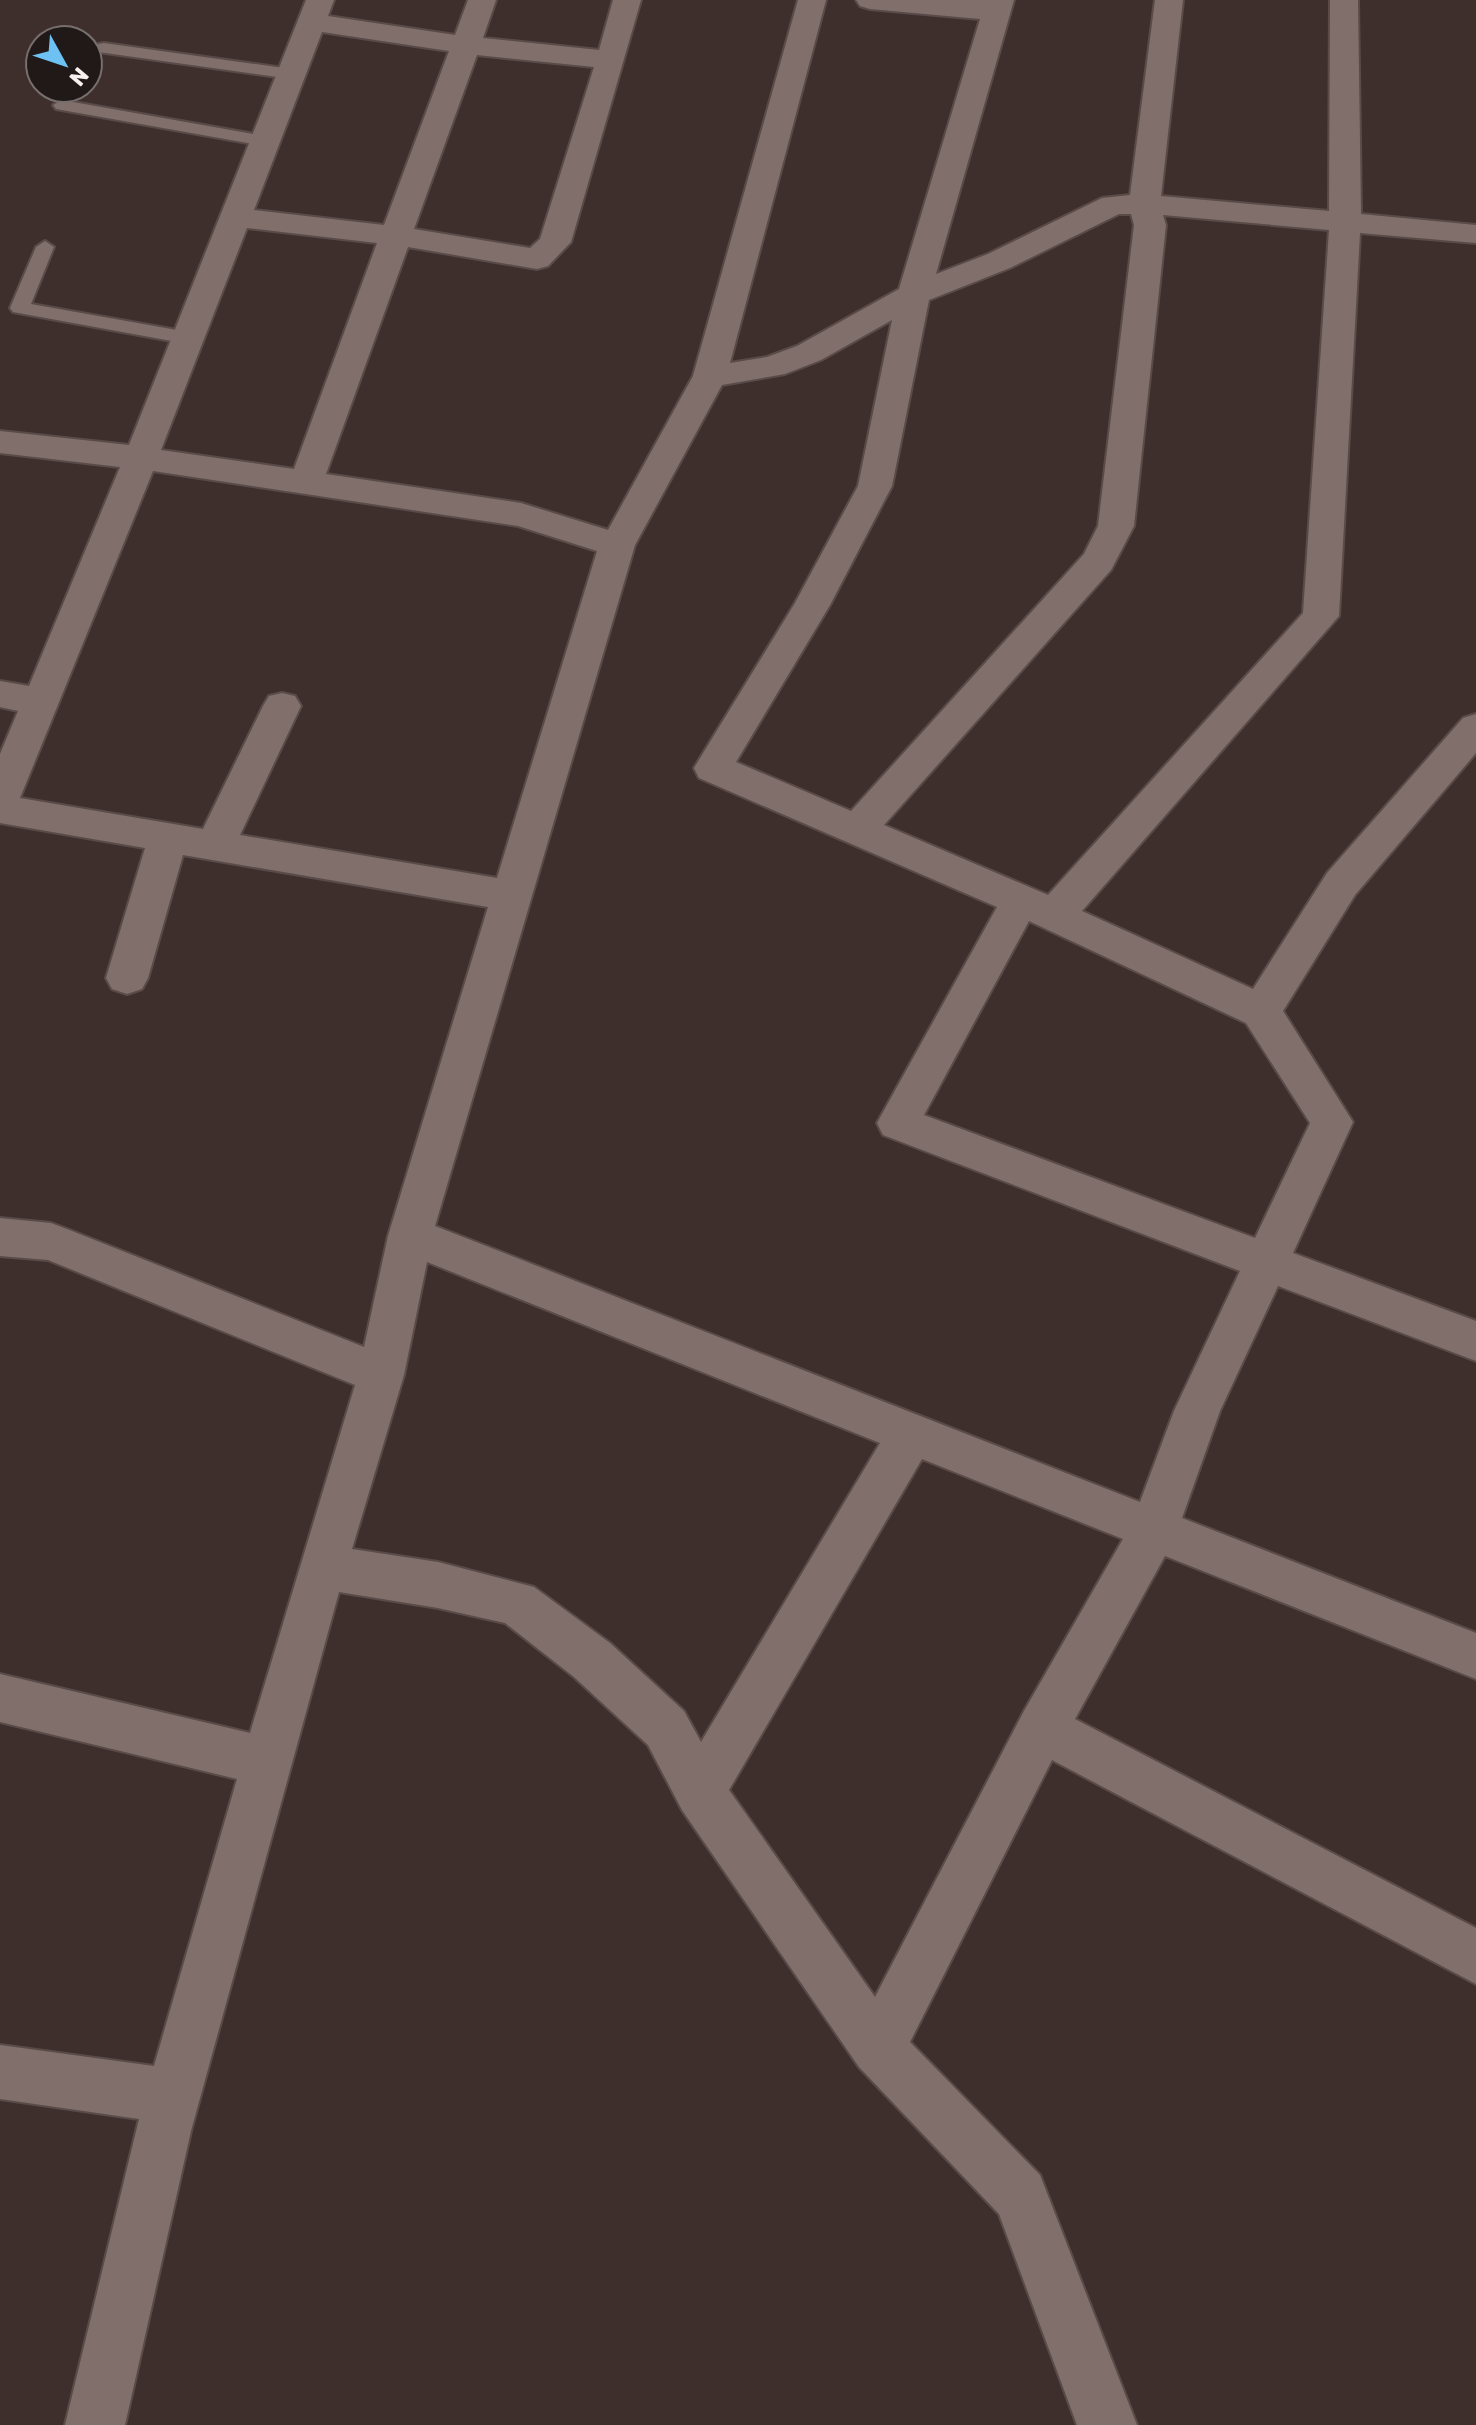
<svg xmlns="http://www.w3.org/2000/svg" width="1476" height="2425" font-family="Rubik,sans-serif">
	<rect width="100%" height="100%" fill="#3f2f2c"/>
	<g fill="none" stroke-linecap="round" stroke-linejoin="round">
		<defs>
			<path id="lane" d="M104 43 291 69 300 74 291 79 98 52 95 48 98 44Z
				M62 100 265 136 274 141 265 146 56 109 53 105Z
				M45 241 54 247 31 304 188 332 198 338 188 344 13 312 10 308 36 247Z"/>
			<path id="street" d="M306 0H334L328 16 455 35 468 0H496L483 38 599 50 613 0H641L571 242 548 266 537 269 408 247 326 474 521 503 608 530 693 376 798 0H826L730 363 767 357 797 346 899 289 980 19 870 9 860 6 856 0H1014L936 274 988 254 1102 198 1130 195 1155 0H1183L1161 196 1329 211 1330 0H1358L1361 214 1476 225V243L1360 233 1339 616 1082 911 1253 989 1327 873 1463 718 1476 714V753L1355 895 1283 1011 1353 1122 1293 1253 1476 1321V1361L1278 1286 1220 1411 1182 1518 1476 1633V1679L1165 1556 1075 1719 1476 1928V1984L1052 1760 910 2042 1040 2175 1137 2425H1077L999 2214 859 2067 682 1810 648 1745 574 1677 505 1623 438 1608 339 1592 191 2131 125 2425H65L139 2119 0 2099V2045L154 2066 237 1779 0 1722V1674L250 1733 355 1385 48 1260 0 1256V1218L51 1223 67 1229 364 1347 388 1236 488 907 183 855 148 978 142 989 127 994 112 989 106 978 145 848 0 823V754L18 711 0 707V681L29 686 120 467 0 453V431L129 445ZM322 32 449 51 384 225 254 210ZM477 55 594 67 540 239 530 248 414 229ZM1119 214H1131L1134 225 1098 526 1084 554 851 811 736 762 830 605 892 486 929 300 1010 268ZM1163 215 1329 230 1303 613 1048 895 884 825 1111 570 1134 526 1166 225ZM247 228 377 243 294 469 161 450ZM892 320 858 486 795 603 694 768 699 778 997 907 877 1123 883 1135 1240 1271 1174 1411 1140 1502 435 1226 635 545 722 385 785 374 821 360ZM153 471 518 526 597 551 497 878 240 835 301 706 295 696 282 693 269 696 263 706 203 829 20 798ZM1029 921 1246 1023 1310 1123 1255 1238 924 1115ZM427 1262 880 1443 701 1742 684 1711 610 1643 534 1587 438 1562 352 1549 404 1375ZM922 1459 1123 1539 1024 1711 875 1997 729 1790Z"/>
		</defs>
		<!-- lane casing -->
		<use href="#lane" stroke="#584b48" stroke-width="4"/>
		<!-- street casing -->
		<use href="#street" stroke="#584b48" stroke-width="4"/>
		<!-- lane -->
		<use href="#lane" fill="#816f6b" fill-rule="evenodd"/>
		<!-- street -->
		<use href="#street" fill="#816f6b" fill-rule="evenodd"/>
	</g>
	<!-- north arrow -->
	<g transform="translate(64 64) rotate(130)"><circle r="38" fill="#201918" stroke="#776f6d" stroke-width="2"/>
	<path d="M0-6L14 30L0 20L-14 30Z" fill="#6dc2f3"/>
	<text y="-12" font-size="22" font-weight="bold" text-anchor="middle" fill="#f9efec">N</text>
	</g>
</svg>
